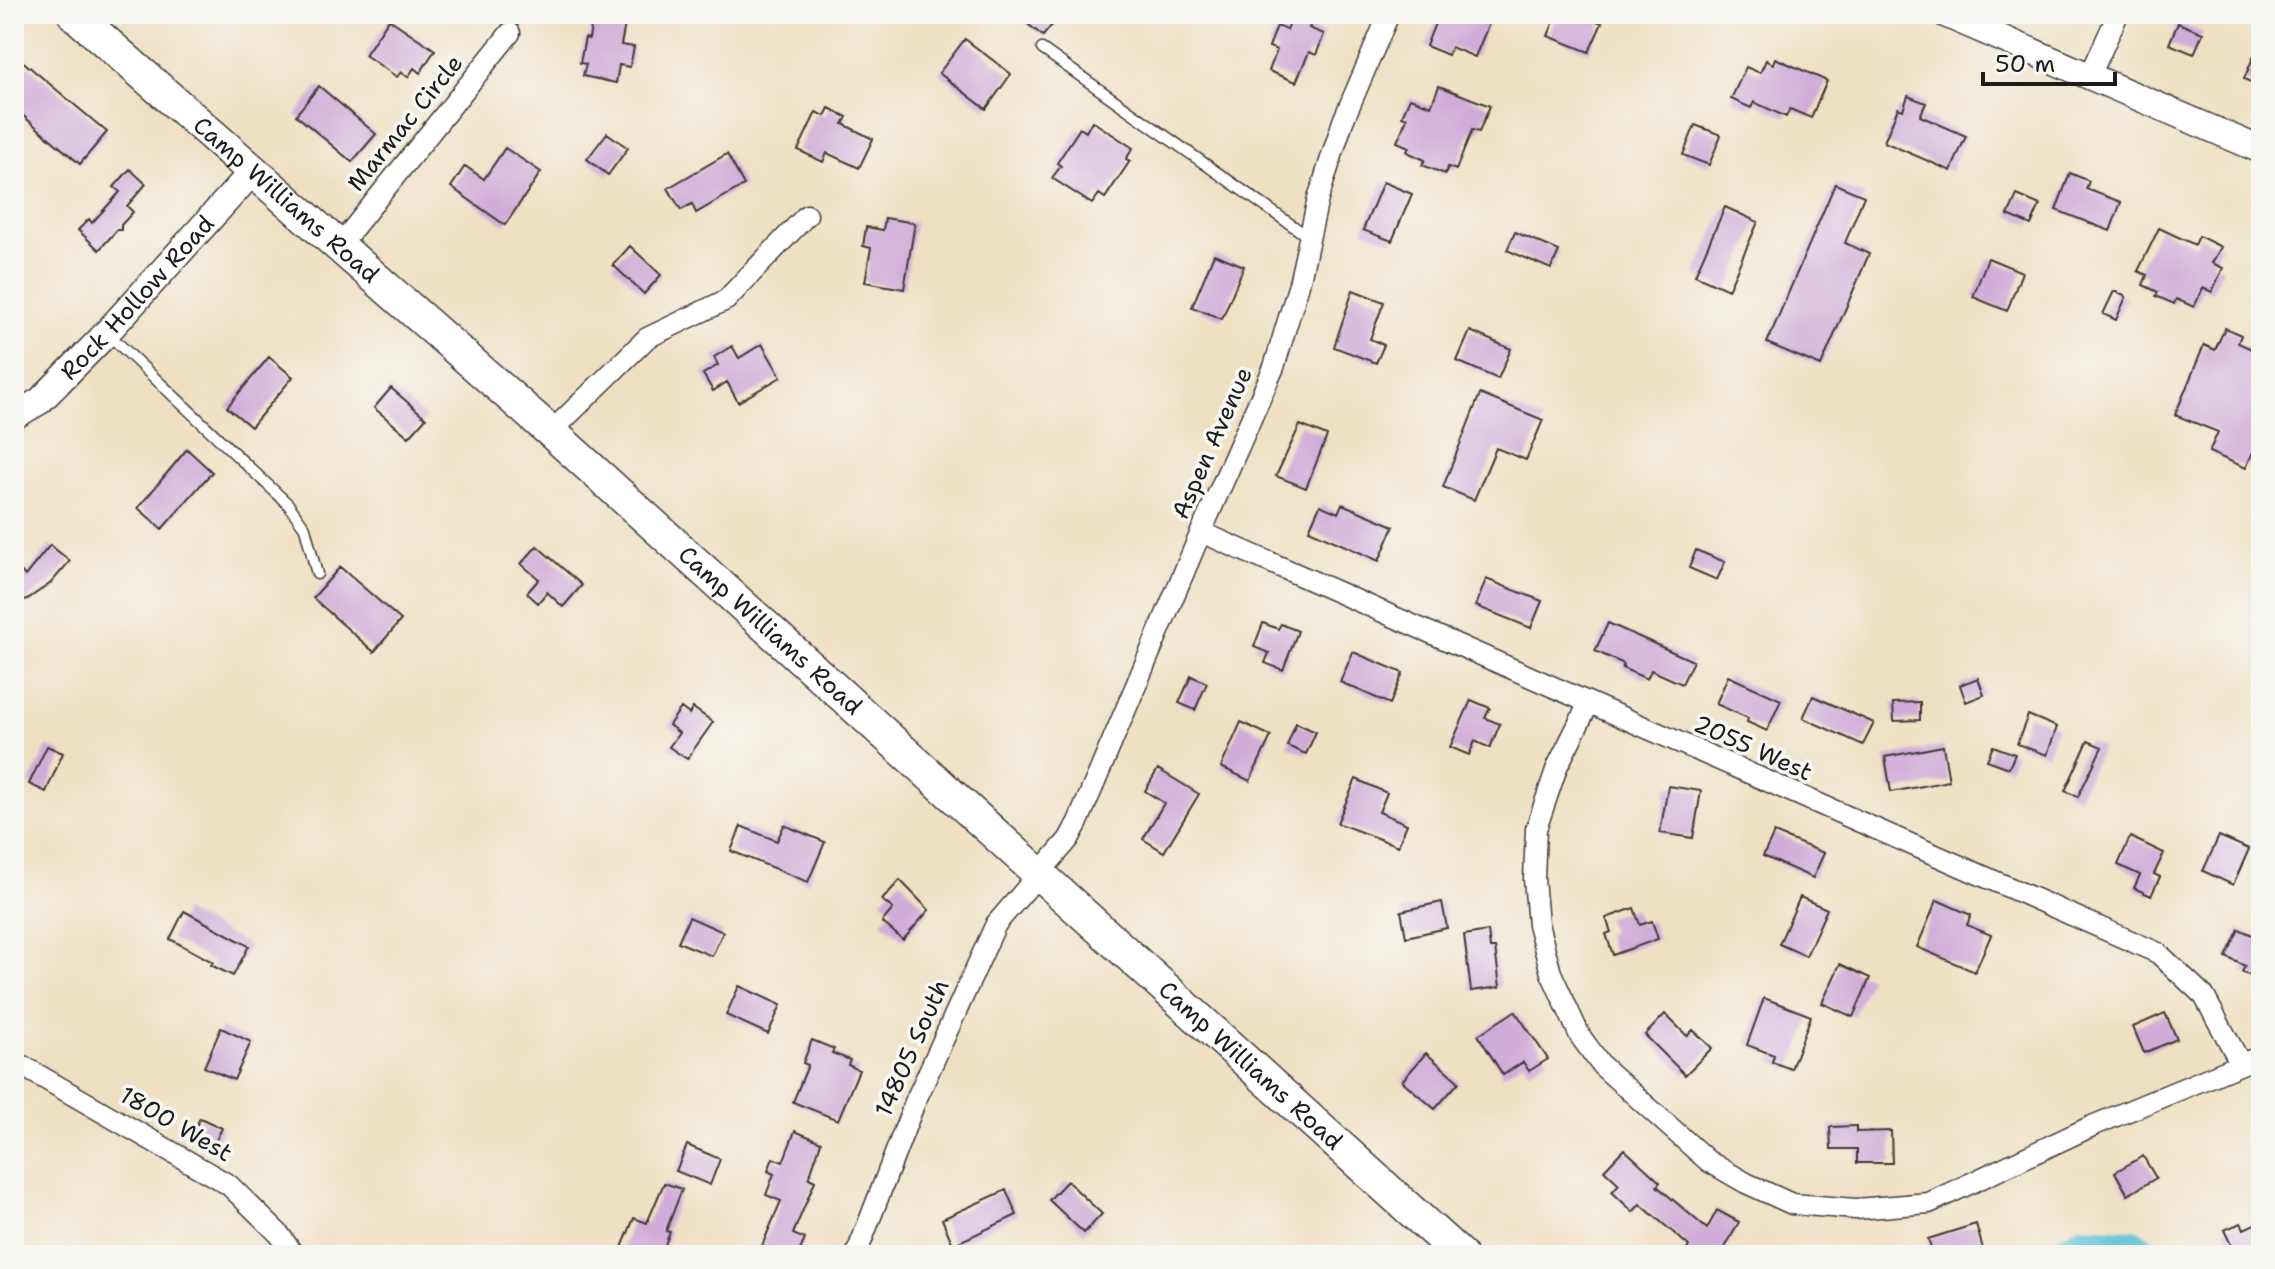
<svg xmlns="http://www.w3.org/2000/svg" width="2275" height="1269" font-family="'Shantell Sans',sans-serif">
	<rect width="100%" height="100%" fill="#f6f6f2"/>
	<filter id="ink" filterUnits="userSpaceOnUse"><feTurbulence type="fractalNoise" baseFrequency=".0125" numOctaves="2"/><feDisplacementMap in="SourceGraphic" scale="16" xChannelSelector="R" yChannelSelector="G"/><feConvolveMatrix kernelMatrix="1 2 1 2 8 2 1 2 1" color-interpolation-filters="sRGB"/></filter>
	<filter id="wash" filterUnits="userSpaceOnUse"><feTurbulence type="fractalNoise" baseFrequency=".006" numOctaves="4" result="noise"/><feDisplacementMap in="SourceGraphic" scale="32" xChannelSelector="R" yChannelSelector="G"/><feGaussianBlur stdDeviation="1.8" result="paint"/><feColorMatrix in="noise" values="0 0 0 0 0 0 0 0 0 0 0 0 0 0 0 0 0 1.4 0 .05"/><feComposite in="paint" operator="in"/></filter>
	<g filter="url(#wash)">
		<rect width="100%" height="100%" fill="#f0e0c3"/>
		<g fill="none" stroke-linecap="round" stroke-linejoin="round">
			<!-- canal -->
			<path stroke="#59c3d6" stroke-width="18" d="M2049 1255 2053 1250 2080 1235 2134 1238 2164 1255"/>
		</g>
		<g id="blocks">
			<!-- building -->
			<path fill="#d2acd8" d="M593 14H627L621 45 634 47 630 67 619 65 616 83 583 76 586 64 580 63 585 38 589 39Z
				M1015 14H1061L1043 36Z
				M1294 14 1314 17 1309 28 1324 34 1316 55 1309 52 1296 82 1269 71 1277 50 1269 47 1277 26 1287 30Z
				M1457 14H1493L1475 57 1451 47 1448 55 1426 46 1438 16 1453 22Z
				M1557 14H1580L1602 23 1589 52 1548 36Z
				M389 19 435 50 420 73 414 68 408 77 401 72 397 77 365 55Z
				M2178 23 2203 33 2194 54 2169 44Z
				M965 39 1011 74 986 109 939 73Z
				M2261 39V87L2244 79Z
				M14 54 107 132 80 164 14 108Z
				M1775 58 1827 81 1811 118 1790 109 1786 117 1754 102 1751 108 1731 99 1746 67 1760 73 1766 60 1773 64Z
				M319 86 376 134 352 162 296 115Z
				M1439 86 1490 106 1479 132 1472 130 1456 170 1448 167 1445 174 1422 165 1425 160 1407 152 1409 147 1397 142 1407 118 1402 116 1410 98 1431 106Z
				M1908 96 1926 103 1920 116 1966 136 1951 171 1884 142 1898 108 1903 110Z
				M829 108 847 117 843 124 873 139 859 168 827 153 823 162 798 150 816 112 825 116Z
				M1092 121 1133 148 1126 159 1130 161 1105 198 1099 194 1092 204 1052 178 1061 166 1057 163 1080 128 1086 132Z
				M1695 125 1721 135 1709 165 1683 155Z
				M607 133 628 148 608 175 587 159Z
				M505 148 541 172 505 225 451 187 465 166 484 179Z
				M727 154 744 185 696 213 692 204 681 210 668 188Z
				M130 169 146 184 127 206 133 212 121 225V230H117L99 250 78 230 89 219 92 223 120 192 114 187Z
				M2070 173 2089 181 2086 189 2121 202 2110 231 2056 210Z
				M1383 182 1412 194 1392 241 1363 230Z
				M1835 184 1864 196 1845 243 1869 254 1821 366 1767 343Z
				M2017 195 2040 205 2031 225 2008 215Z
				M1725 207 1758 222 1728 290 1695 275Z
				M885 218 915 223 904 289 865 282 871 248 863 246 866 227 883 230Z
				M2159 228 2195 245 2199 236 2221 247 2212 263 2223 268 2212 292 2203 288 2194 307 2176 299 2174 304 2156 296 2158 292 2143 285 2147 275 2138 271Z
				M1515 232 1559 251 1551 269 1507 250Z
				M630 246 661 275 644 294 613 265Z
				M1214 254 1244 266 1222 319 1192 307Z
				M1988 258 2022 272 2007 311 1973 297Z
				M1353 290 1384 302 1370 339 1384 345 1376 363 1334 347Z
				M2114 291 2126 297 2116 320 2103 314Z
				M2225 328 2241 335 2238 343 2261 353V434L2246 468 2209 452 2218 432 2175 415 2204 345 2215 350Z
				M1470 331 1511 349 1498 379 1457 361Z
				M762 344 781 377 738 402 727 382 713 391 703 374 718 365 714 357 732 346 739 358Z
				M269 357 293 377 251 427 227 407Z
				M391 388 426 418 409 437 374 408Z
				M1480 394 1543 420 1526 460 1496 448 1474 500 1443 487Z
				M1300 425 1327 436 1306 488 1276 476Z
				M187 449 212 472 162 529 138 508Z
				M1342 504 1394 526 1379 561 1309 530 1320 505 1338 513Z
				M50 545 70 561 51 583 29 598 14 604V563L25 576Z
				M537 546 582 585 563 607 547 592 538 603 527 593 539 579 521 564Z
				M1696 550 1725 562 1717 580 1689 568Z
				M340 567 401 620 374 652 313 598Z
				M1486 579 1542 601 1531 628 1476 606Z
				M1263 623 1278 629 1281 624 1298 631 1283 670 1265 663 1269 653 1254 647Z
				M1608 623 1693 661 1682 684 1651 670 1647 679 1622 668 1624 664 1595 651Z
				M1353 652 1403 673 1390 704 1340 682Z
				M1191 676 1207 683 1195 710 1179 703Z
				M1728 676 1781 700 1767 731 1747 722 1748 718 1716 704Z
				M1978 678 1984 695 1966 702 1960 685Z
				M1813 696 1874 723 1863 745 1803 718Z
				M1471 700 1490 708 1485 718 1500 724 1490 748 1475 741 1469 755 1450 747Z
				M1920 702V720L1894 721 1893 703Z
				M681 708 689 714 693 708 713 722 687 759 669 747 679 733 669 725Z
				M2028 715 2057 727 2047 755 2017 744Z
				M1241 722 1271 736 1250 781 1221 767Z
				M1296 723 1316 732 1306 754 1287 746Z
				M2088 741 2102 747 2078 797 2065 791Z
				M47 746 63 753 46 792 29 784Z
				M1943 746 1949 781 1891 792 1885 757Z
				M1993 746 2015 754 2009 768 1987 760Z
				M1158 769 1199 794 1164 852 1143 839 1164 803 1145 791Z
				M1356 779 1387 793 1379 812 1407 824 1398 846 1337 823Z
				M1668 786 1701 791 1693 838 1660 833Z
				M784 825 825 842 808 882 731 851 741 826 777 841Z
				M1774 833 1824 853 1813 878 1763 856Z
				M2219 836 2249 849 2233 885 2203 871Z
				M2130 837 2164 853 2154 874 2160 877 2151 896 2134 888 2140 875 2118 865Z
				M900 880 929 910 903 940 882 922 893 909 882 900Z
				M1800 897 1827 909 1806 956 1779 944Z
				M1937 900 1971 915 1967 925 1991 935 1975 972 1917 947Z
				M1442 902 1447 928 1406 937 1401 911Z
				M1634 908 1640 925 1652 921 1658 939 1613 955 1606 934 1611 932 1606 918Z
				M184 911 249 946 233 976 211 965 213 962 170 939Z
				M689 917 723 932 712 956 678 942Z
				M2239 929 2261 939V981L2242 972 2245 966 2226 957Z
				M1488 931 1490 948H1495L1500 987 1471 991 1464 935Z
				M1840 964 1870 978 1853 1017 1822 1003Z
				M739 986 781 1005 768 1034 726 1015Z
				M1764 998 1811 1016 1791 1069 1772 1062 1774 1055 1747 1045Z
				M1515 1011 1548 1059 1529 1071 1523 1062 1503 1075 1478 1035Z
				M2165 1013 2177 1039 2144 1053 2133 1027Z
				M1665 1014 1687 1036 1693 1030 1712 1048 1685 1075 1645 1035Z
				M221 1028 251 1042 234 1080 204 1067Z
				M812 1040 834 1049 832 1053 850 1060 848 1065 859 1070 838 1120 793 1102 808 1065 803 1063Z
				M1426 1053 1459 1082 1435 1109 1402 1081Z
				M200 1118 222 1128 212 1149 190 1139Z
				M1856 1126V1132L1891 1131 1892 1163H1857V1149H1831L1830 1127Z
				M795 1131 821 1142 809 1178 815 1181 793 1234 805 1239 798 1255H758L781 1201 766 1195 774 1174 768 1171 773 1158 783 1162Z
				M687 1145 720 1159 710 1185 676 1171Z
				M1624 1149 1660 1182 1657 1186 1707 1229 1717 1210 1739 1222 1721 1255H1684L1689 1246 1640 1204 1633 1212 1612 1192 1619 1184 1604 1170Z
				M2143 1156 2156 1178 2128 1195 2115 1172Z
				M1067 1181 1102 1214 1084 1233 1049 1200Z
				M664 1183 682 1189 666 1231 670 1232 661 1255H619L634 1218 647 1223Z
				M1006 1190 1017 1215 953 1245 942 1219Z
				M2261 1221V1247L2244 1255H2236L2224 1230 2241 1223 2244 1229Z
				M1976 1224 1983 1249 1962 1255H1933L1928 1239Z"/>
		</g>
	</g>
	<g filter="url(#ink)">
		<use href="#blocks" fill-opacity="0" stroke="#3c3935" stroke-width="2"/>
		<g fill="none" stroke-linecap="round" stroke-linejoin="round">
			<defs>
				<path id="service" d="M1042 49 1310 238
					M108 334 288 504 305 528 317 574"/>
				<path id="minor" d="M2089 78 2118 14
					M340 245 510 33
					M551 432 647 338 726 300 807 215
					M1201 532 2158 953 2204 996 2241 1064
					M1588 705 1557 767 1536 829 1534 879 1538 924 1551 973 1580 1036 1602 1066 1708 1161 1746 1183 1792 1204 1856 1209 1929 1203 2092 1126 2261 1056
					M14 1061 229 1185 279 1234 294 1255
					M856 1255 915 1102 996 924 1069 839 1078 822 1201 532 1274 367 1299 284 1318 199 1343 121 1389 14"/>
				<g id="tertiary">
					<path d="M1945 14 2261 150"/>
					<path id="s1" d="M14 416 40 401 100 340 254 170"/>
				</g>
				<g id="primary">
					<path id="s2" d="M74 14 551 432 1460 1255"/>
				</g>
			</defs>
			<!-- service casing -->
			<use href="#service" stroke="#3c3935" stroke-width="13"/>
			<!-- minor casing -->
			<use href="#minor" stroke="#3c3935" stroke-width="23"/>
			<!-- tertiary casing -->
			<use href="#tertiary" stroke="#3c3935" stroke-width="29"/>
			<!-- primary casing -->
			<use href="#primary" stroke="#3c3935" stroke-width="35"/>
			<!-- service -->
			<use href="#service" stroke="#fff" stroke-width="10"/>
			<!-- minor -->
			<use href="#minor" stroke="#fff" stroke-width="20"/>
			<!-- tertiary -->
			<use href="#tertiary" stroke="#fff" stroke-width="26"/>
			<!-- primary -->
			<use href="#primary" stroke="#fff" stroke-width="32"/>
		</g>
	</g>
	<g text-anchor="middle" stroke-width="7" stroke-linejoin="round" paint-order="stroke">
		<!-- street labels -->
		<g font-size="24" fill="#1c1c1c" stroke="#f6f6f2">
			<text transform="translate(405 123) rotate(-51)" y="8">Marmac Circle</text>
			<text dy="8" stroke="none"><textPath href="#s2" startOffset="282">Camp Williams Road</textPath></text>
			<text dy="8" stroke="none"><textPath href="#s1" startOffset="172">Rock Hollow Road</textPath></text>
			<text transform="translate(1212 443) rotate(-66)" y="8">Aspen Avenue</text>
			<text dy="8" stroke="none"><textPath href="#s2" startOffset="930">Camp Williams Road</textPath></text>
			<text transform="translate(1753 748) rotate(24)" y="8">2055 West</text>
			<text transform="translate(912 1048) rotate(-66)" y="8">14805 South</text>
			<text dy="8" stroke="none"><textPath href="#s2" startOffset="1578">Camp Williams Road</textPath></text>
			<text transform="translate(176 1124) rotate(30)" y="8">1800 West</text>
		</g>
	</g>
	<!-- margin -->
	<rect width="2275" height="1269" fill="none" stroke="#f6f6f2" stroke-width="48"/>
	<!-- scale -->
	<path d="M1983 72v12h132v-12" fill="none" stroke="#1c1c1c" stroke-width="4"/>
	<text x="1995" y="72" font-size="24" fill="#1c1c1c" stroke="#f6f6f2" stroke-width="6" paint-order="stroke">50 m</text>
</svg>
